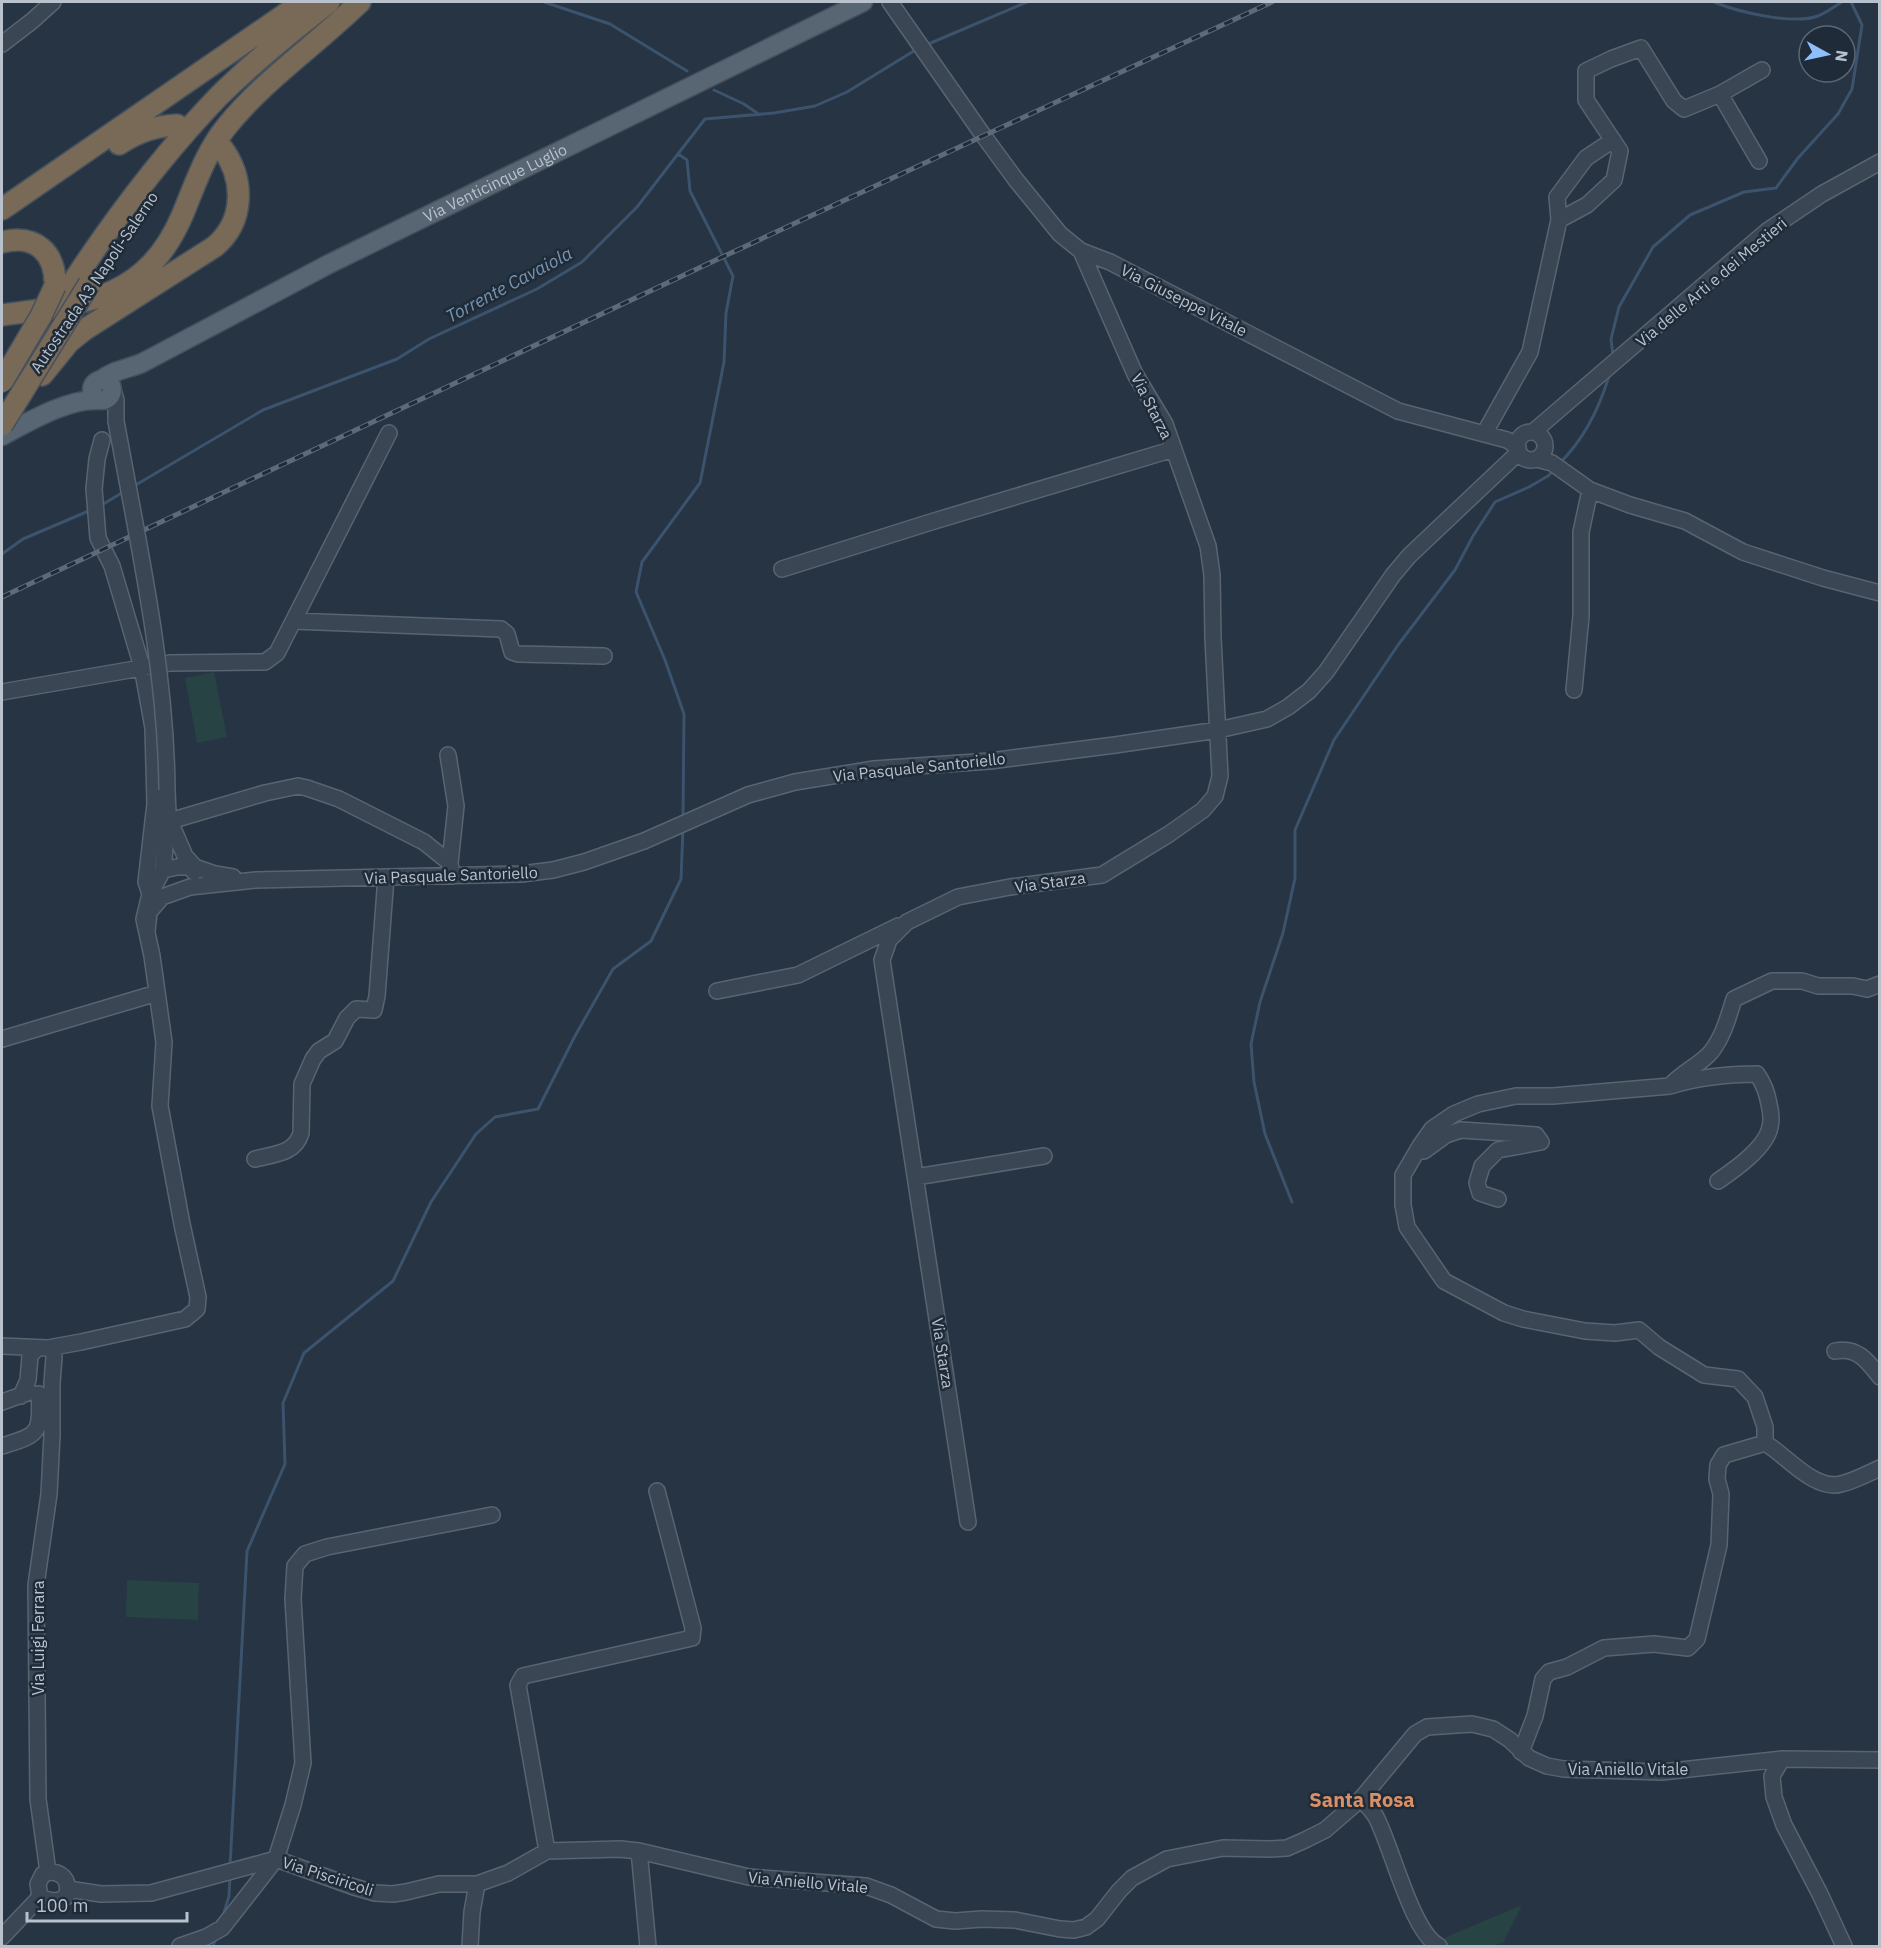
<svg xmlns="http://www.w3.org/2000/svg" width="1881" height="1948" font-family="'IBM Plex Sans',sans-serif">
	<rect width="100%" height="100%" fill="#263443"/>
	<!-- green -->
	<path fill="#284344" d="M214 672 227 737 197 743 185 678Z
		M127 1580 199 1583 198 1620 126 1617Z
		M1522 1905 1503 1943 1491 1946H1443L1446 1937Z"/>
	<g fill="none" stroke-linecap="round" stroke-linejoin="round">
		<!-- stream -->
		<path stroke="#3b536c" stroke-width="3" d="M544 2 610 24 687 71
			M1714 2C1738 12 1793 25 1818 16 1826 13 1835 6 1842 2
			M926 45 1027 2
			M714 90 744 104 757 113
			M678 154 687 160 690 191 733 276 726 313 724 362 700 483 642 562 636 592 665 660 684 714 683 818
			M1613 355 1611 339 1619 307 1653 247 1690 215 1744 192 1776 188 1798 158 1838 114 1852 89 1862 25 1851 2
			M1560 463C1585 438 1599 409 1609 376
			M134 486 263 410 397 359 429 339 537 289 582 262 637 207 705 119 774 113 815 106 847 92 917 49
			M100 506 125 491
			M2 554 23 539 91 510
			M1292 1202 1265 1134 1254 1082 1251 1044 1260 1002 1283 933 1295 878V830L1334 740 1398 645 1455 570 1473 536 1495 502 1529 487 1548 476 1554 470
			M230 1866 247 1551 285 1464 283 1403 304 1353 393 1281 431 1202 476 1134 495 1117 538 1109 575 1036 613 969 651 941 681 879 683 828
			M223 1916 229 1896 230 1876
			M213 1946 216 1937"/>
		<!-- highway-tunnel -->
		<path stroke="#3c4958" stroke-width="21" stroke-dasharray="21 10" stroke-linecap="butt" d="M177 125C194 127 210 136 222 148"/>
		<defs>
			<path id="minor" d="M890 2 983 135 1016 180 1060 234 1081 251 1110 262 1398 411 1507 440 1518 447
				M2 44 32 21 53 2
				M1720 94 1759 161
				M1559 220 1557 197 1586 158 1613 140
				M113 390 116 400V421
				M1533 432 1767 231 1822 194 1880 162
				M1517 446a14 14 0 1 1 28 0a14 14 0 1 1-28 0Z
				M1484 434 1530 352 1559 220 1587 205 1614 180 1620 151 1586 100V71L1611 59 1641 48 1674 101 1684 109 1720 94 1762 70
				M102 440 97 459 94 489 98 538 112 566 142 667 153 728 155 804 146 882 150 894
				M1537 459 1552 463 1590 490 1630 505 1685 521 1743 552 1823 578 1880 593
				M782 569 931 522 1174 449
				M293 621 501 629 507 634 512 652 518 654 604 656
				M1574 690 1581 616V532L1590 490
				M2 692 170 663 265 662 277 653 389 433
				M448 755 456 806 450 863
				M169 819 185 856 195 867 194 872
				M170 821 265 793 298 786 307 788 339 799 424 842 450 863 452 876
				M163 870 177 867H195L215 874 233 877
				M147 932 149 912 162 897 190 887 256 880 521 874 553 870 584 862 644 841 748 795 795 782 874 769 990 761 1115 745 1218 730 1267 719 1288 707 1309 691 1326 672 1393 575 1409 556 1519 452
				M717 991 798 975 898 926
				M2 1039 157 993
				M1418 1151H1424L1446 1135 1461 1130 1536 1135 1541 1142 1498 1150 1482 1166 1477 1183 1480 1193 1498 1199
				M255 1159C274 1154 295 1154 301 1133L302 1084 313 1059 319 1051 335 1041 347 1018 356 1009 374 1010 377 996 386 877
				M916 1177 1044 1156
				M1718 1181C1734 1170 1766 1148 1770 1127 1772 1119 1771 1112 1769 1104 1767 1092 1764 1084 1757 1074 1726 1074 1699 1077 1670 1086 1682 1072 1700 1065 1711 1052 1723 1037 1728 1018 1734 999L1772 981H1802L1818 986H1853L1867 989 1880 984
				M2 1346 48 1348 81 1342 185 1319 197 1309 198 1297 182 1224 160 1106 164 1042 152 956 144 919 150 894 163 870 168 813 167 790
				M48 1348 53 1351 54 1357 52 1383V1435L49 1494 36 1585 38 1799 48 1872
				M1835 1351C1857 1347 1867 1360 1880 1377
				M21 1396 28 1380 30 1356 36 1349
				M2 1402 30 1392
				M1765 1443C1786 1455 1814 1491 1841 1484 1854 1481 1867 1474 1880 1468
				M2 1446C37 1435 42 1435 39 1394
				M968 1522 882 960 889 940 907 922 958 897 1010 887 1102 875 1169 834 1203 810 1215 796 1220 776 1213 638 1212 575 1208 546 1165 424 1135 374 1081 251
				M1521 1752 1535 1716 1543 1679 1549 1672 1567 1667 1604 1648 1654 1644 1688 1648 1697 1639 1719 1545 1721 1494 1717 1479 1718 1465 1724 1455 1765 1443V1427L1755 1397 1738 1379 1704 1375 1659 1347 1639 1330 1615 1333 1585 1331 1523 1319 1504 1313 1444 1281 1407 1227 1403 1205V1175L1420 1146 1432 1129 1454 1114 1478 1104 1516 1096H1553L1670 1086
				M1782 1759 1772 1776 1774 1797 1784 1825 1820 1894 1844 1946
				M1361 1799C1366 1805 1372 1810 1376 1817 1392 1847 1412 1933 1439 1946
				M547 1851 518 1685 523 1676 692 1638 693 1628 657 1491
				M639 1851 648 1946
				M52 1872C66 1874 70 1884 66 1897 56 1903 50 1901 40 1897L38 1884 43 1874Z
				M68 1889 101 1894 151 1893 276 1859 293 1805 303 1763 293 1599 295 1566 305 1554 327 1547 492 1515
				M2 1937 40 1897
				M180 1946 206 1937 222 1928 276 1859 354 1887 375 1893 393 1894 406 1892 439 1884H477L508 1873 547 1851 620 1849 639 1851 749 1877 866 1886 891 1895 936 1919 955 1921 982 1919 1015 1920 1060 1929 1074 1930 1086 1927 1097 1919 1119 1891 1132 1878 1167 1859 1223 1848 1270 1849 1287 1848 1305 1840 1325 1830 1361 1799 1415 1734 1427 1727 1472 1724 1493 1729 1510 1740 1529 1758 1547 1766 1564 1769 1662 1772 1782 1759 1880 1760
				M470 1946 472 1912 477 1884"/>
			<g id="major">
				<circle cx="102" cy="390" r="10"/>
				<path id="s1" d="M101 380C113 370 128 369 142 363L329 264 863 2"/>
				<path d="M2 436C28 422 69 398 98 400"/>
			</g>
			<path id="highway" d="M119 144C138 132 154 126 177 125
				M2 209 303 2
				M2 242C35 234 56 252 55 286
				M67 291C112 222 161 156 218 97 253 62 291 32 329 2
				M2 315C83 304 145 301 182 216 195 185 205 153 227 126 265 79 317 44 360 2
				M42 375 69 342 84 330 214 247C245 222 245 179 222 148"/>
		</defs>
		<!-- minor casing -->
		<use href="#minor" stroke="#596470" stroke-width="18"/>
		<!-- major casing -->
		<use href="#major" stroke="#444f5c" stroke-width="21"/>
		<!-- highway casing -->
		<use href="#highway" stroke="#45515d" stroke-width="24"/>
		<!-- minor -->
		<use href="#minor" stroke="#3a4653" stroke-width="15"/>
		<!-- major -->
		<use href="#major" stroke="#586572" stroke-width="18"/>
		<!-- highway -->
		<use href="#highway" stroke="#796957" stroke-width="21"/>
		<defs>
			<path id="rail" d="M2 597 718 259 1272 2"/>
		</defs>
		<!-- rail casing -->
		<use href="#rail" stroke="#5c6a7a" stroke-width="5"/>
		<!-- rail -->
		<use href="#rail" stroke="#1f2b38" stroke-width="3" stroke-dasharray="9" stroke-linecap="butt"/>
		<defs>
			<path id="minor-bridge" d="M116 421C138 543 166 666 167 790"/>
			<path id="highway-bridge" d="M2 382 41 316 55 286
				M2 425 89 284"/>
		</defs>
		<!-- minor-bridge casing -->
		<use href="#minor-bridge" stroke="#596470" stroke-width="18" stroke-linecap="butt"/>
		<!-- highway-bridge casing -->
		<use href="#highway-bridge" stroke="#45515d" stroke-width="24" stroke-linecap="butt"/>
		<!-- minor-bridge -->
		<use href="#minor-bridge" stroke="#3a4653" stroke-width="15"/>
		<!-- highway-bridge -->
		<use href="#highway-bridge" stroke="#796957" stroke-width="21"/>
	</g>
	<g text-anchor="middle" stroke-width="5" stroke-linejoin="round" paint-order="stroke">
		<!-- street labels -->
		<g font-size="16" fill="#b8c1cc" stroke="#1f2b38">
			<text dy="6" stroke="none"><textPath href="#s1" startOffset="441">Via Venticinque Luglio</textPath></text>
			<text transform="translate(94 282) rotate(-56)" y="6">Autostrada A3 Napoli-Salerno</text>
			<text transform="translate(1711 282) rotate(-40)" y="6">Via delle Arti e dei Mestieri</text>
			<text transform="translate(1184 300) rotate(27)" y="6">Via Giuseppe Vitale</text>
			<text transform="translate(1152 406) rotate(63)" y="6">Via Starza</text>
			<text transform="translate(919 767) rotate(-6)" y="6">Via Pasquale Santoriello</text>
			<text transform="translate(451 875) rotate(-2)" y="6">Via Pasquale Santoriello</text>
			<text transform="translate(1050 882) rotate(-8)" y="6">Via Starza</text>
			<text transform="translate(943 1353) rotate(81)" y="6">Via Starza</text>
			<text transform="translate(38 1638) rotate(-90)" y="6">Via Luigi Ferrara</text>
			<text x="1628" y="1775">Via Aniello Vitale</text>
			<text transform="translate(328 1876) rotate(18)" y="6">Via Pisciricoli</text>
			<text transform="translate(808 1882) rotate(5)" y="6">Via Aniello Vitale</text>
		</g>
		<!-- water labels -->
		<g font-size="18" font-style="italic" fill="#7794b0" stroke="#1f2b38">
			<text transform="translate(509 285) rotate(-28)" y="6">Torrente Cavaiola</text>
		</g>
		<!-- quarter labels -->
		<g font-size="20" font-weight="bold" fill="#d99066" stroke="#1f2b38">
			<text x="1362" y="1807">Santa Rosa</text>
		</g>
	</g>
	<!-- border -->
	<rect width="1881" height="1948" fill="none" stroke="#b8c1cc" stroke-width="6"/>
	<!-- north arrow -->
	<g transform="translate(1827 54) rotate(98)"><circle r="28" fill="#1f2b38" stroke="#5c6773" stroke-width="1.5"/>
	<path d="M0-4.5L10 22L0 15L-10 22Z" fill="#8ebffb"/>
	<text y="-9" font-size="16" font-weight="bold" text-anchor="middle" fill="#b8c1cc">N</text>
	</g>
	<!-- scale -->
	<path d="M27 1912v9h160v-9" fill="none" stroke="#b8c1cc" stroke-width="3"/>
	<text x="36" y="1912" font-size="18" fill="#b8c1cc" stroke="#1f2b38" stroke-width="4.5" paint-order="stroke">100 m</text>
</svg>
